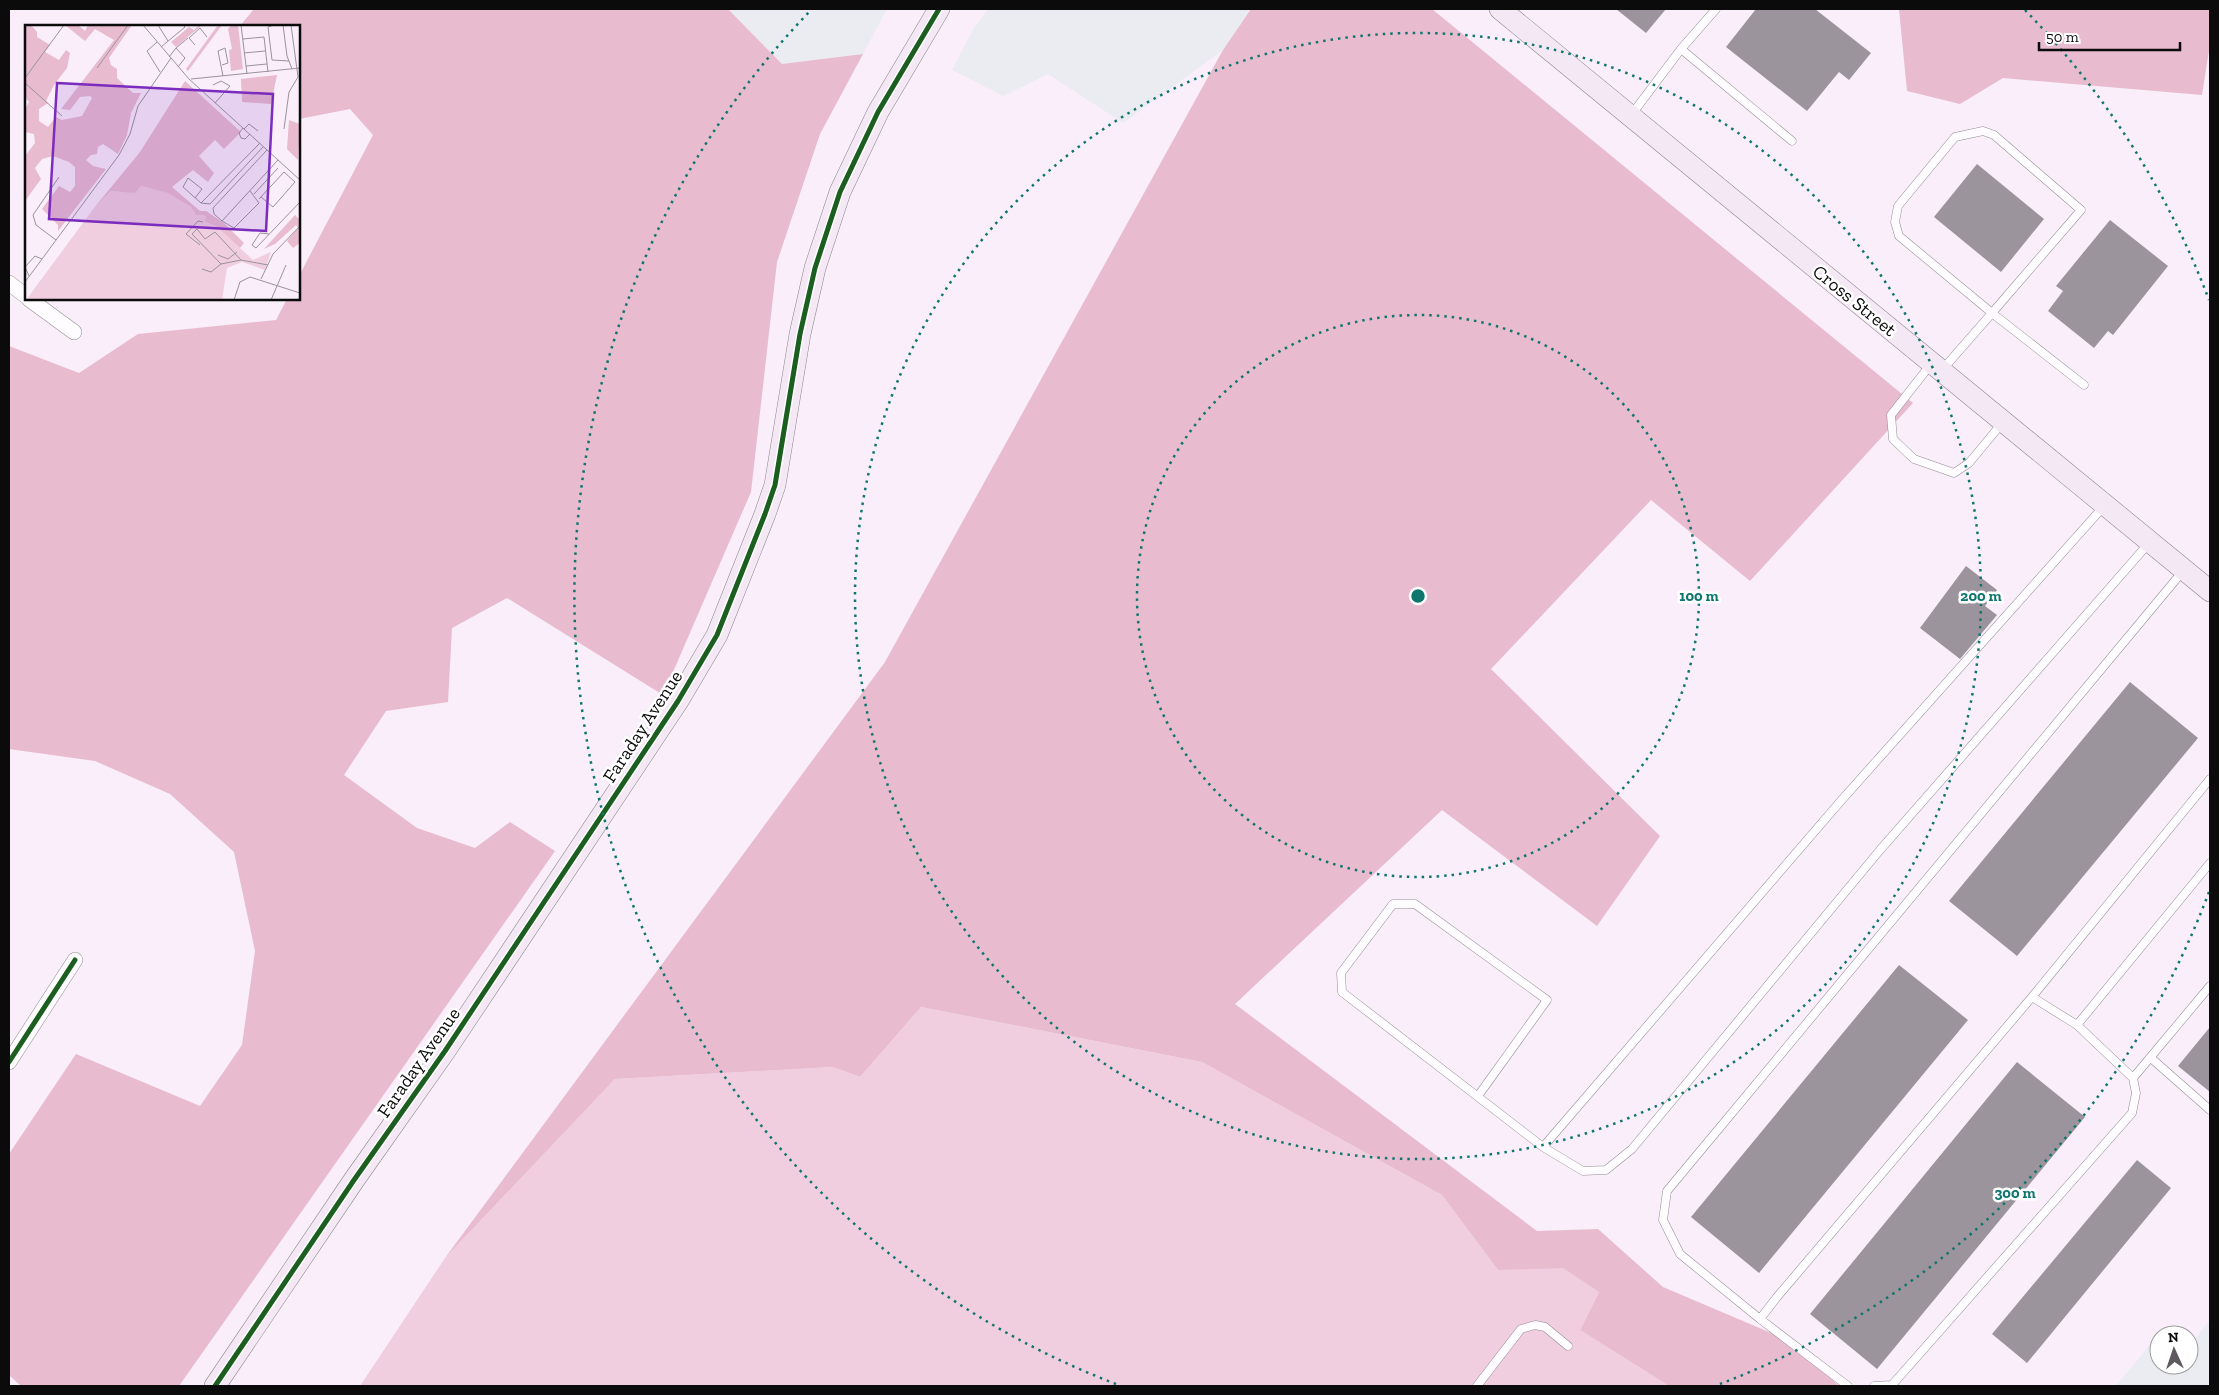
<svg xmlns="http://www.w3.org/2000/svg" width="2219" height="1395" font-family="'Zilla Slab',serif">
	<rect width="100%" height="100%" fill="#f9eefa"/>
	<!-- industrial -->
	<path fill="#ebecf2" d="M728 9H887L863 54 782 64Z
		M988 9H1251L1223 50 1123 123 1048 74 1003 96 952 70 974 28Z
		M2210 1320V1386H2116L2162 1330 2169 1335H2159V1365H2189V1346Z"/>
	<!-- green -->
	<path fill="#f0cedf" d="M921 1007 1202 1062 1442 1195 1498 1270 1563 1267 1599 1292 1580 1330 1669 1386H360L445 1258 615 1079 833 1067 860 1077Z"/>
	<!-- forest -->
	<path fill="#e8bbcf" d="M254 9H728L782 64 863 54 820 134 777 262 751 492 663 695 507 598 452 628 448 702 386 711 344 775 417 828 475 848 510 822 555 851 179 1386H21L9 1375V1154L76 1054 200 1106 242 1045 255 951 234 852 170 794 95 761 9 749V346L79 373 138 334 276 320 287 299H299V276L373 135 350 109 299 119V26H240Z
		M1251 9H1432L1913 403 1750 581 1651 500 1491 669 1660 836 1597 926 1442 810 1235 1004 1537 1231 1598 1229 1663 1287 1790 1341 1839 1386H1669L1580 1330 1599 1292 1563 1268 1498 1270 1442 1195 1202 1062 921 1007 860 1077 833 1067 615 1079 445 1258 885 662 1223 50Z
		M1899 9H2210V44L2202 95 2003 78 1960 104 1907 91Z"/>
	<!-- building -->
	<path fill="#9b949c" d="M1616 9H1666L1646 33Z
		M1756 9H1815L1871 53 1849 80 1839 72 1807 111 1726 47Z
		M1977 164 2044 219 2001 272 1934 217Z
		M2110 220 2168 266 2113 335 2108 331 2094 348 2048 311 2063 291 2056 286Z
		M1966 566 1997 590 1985 606 1997 615 1960 659 1920 628Z
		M2130 682 2198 738 2017 956 1949 901Z
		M1899 965 1968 1020 1759 1273 1691 1217Z
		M2210 1027V1092L2178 1066Z
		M2017 1062 2085 1117 1877 1369 1810 1314Z
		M2137 1160 2171 1188 2027 1363 1992 1334Z"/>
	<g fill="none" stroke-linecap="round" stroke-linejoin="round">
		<defs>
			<path id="lane" d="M1681 49 1792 141
				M1632 114 1681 49 1716 9
				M1983 131 1994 135 2081 210 1992 313 1899 236 1895 222 1898 206 1955 137Z
				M1931 364 1891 415 1893 439 1914 459 1954 473 1969 463 2003 422
				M1943 369 1992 313 2084 385
				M2104 506 1839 803 1543 1147 1583 1171 1606 1170 1632 1149 1880 850 2149 543
				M2183 571 1667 1191 1663 1220 1680 1254 1760 1319 1777 1297 2032 997 2210 779
				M2077 1025 2210 863
				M2151 1058 2210 1110
				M2133 1078 2210 986
				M1478 1096 1547 1000 1415 904H1393L1341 973 1342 992 1543 1147
				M1760 1319 1848 1386
				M1477 1386 1521 1329 1535 1325 1545 1327 1568 1346
				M1874 1386 1892 1385 2132 1113 2136 1093 2133 1078 2077 1025 2032 997"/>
			<path id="street" d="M9 283 26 296
				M29 299 74 332
				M9 1062 75 960"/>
			<path id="secondary" d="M1500 9 2210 591
				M215 1386 354 1180 445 1051 658 731 678 701 717 635 765 514 775 485 800 334 815 268 840 192 878 112 939 9"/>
		</defs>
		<!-- lane casing -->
		<use href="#lane" stroke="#928d93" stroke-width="9"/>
		<!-- street casing -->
		<use href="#street" stroke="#928d93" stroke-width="16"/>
		<!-- secondary casing -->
		<use href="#secondary" stroke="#898489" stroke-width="22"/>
		<!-- lane -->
		<use href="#lane" stroke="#fefcfe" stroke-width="8"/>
		<!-- street -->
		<use href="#street" stroke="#fefcfe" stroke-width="15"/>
		<!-- secondary -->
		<use href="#secondary" stroke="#f4e8f4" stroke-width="21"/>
		<defs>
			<path id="cycleway" d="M9 1062 75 960
				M215 1386 354 1180 445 1051 658 731 678 701 717 635 765 514 775 485 800 334 815 268 840 192 878 112 939 9"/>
		</defs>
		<!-- cycleway casing -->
		<use href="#cycleway" stroke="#fff" stroke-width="8"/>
		<!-- cycleway -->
		<use href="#cycleway" stroke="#1b5e20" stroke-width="5"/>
	</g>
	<!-- distance rings -->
	<g fill="none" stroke="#0f766e" stroke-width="2.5" stroke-dasharray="2.5 5">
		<circle cx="1418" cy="596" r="281"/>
		<circle cx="1418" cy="596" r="563"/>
		<path d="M2209 892A844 844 0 0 1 1720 1384M1116 1384A844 844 0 0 1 811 10M2025 10A844 844 0 0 1 2209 300"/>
	</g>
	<g text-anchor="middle" stroke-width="5" stroke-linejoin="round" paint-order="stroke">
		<!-- street labels -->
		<g font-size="19" fill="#0b0b0b" stroke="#fff">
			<text transform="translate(1855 300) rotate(39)" y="7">Cross Street</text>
			<text transform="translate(642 726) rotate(-57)" y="7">Faraday Avenue</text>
			<text transform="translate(418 1062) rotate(-55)" y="7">Faraday Avenue</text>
		</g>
	</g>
	<!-- overview -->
	<g transform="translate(25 25)">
		<rect width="275" height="275" fill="#f9eefa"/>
		<path d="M116 161 144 168 166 182 171 190H178L181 192 179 196 192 202 228 235 246 227 240 245 217 237 202 243 197 275H1L69 183 86 166 110 167Z" fill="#f0cedf"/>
		<path d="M0 0H6L12 7V12L25 20 20 27 34 35 41 25 45 28 42 43 29 60 21 76 23 78 14 84V96L23 102 31 92 37 95 57 91 67 73 65 71 55 72 45 85 36 84 89 15 70 4 60 16 40 0H53L60 6 63 0H107L84 33 86 40 92 44V53L108 68H116L106 88 102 110 93 129 78 119 73 122 72 129 66 130 61 135 68 141 81 144 33 206V200L17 184 34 161 45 167 50 161V142L44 137 28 131 17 134 10 143 16 154 0 176V131L10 118 9 109 0 107V84L4 77 0 72ZM174 0H177L151 22 146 17 164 2 169 5ZM193 0H197L163 46 161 44ZM206 0H213L218 44 206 46 204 25 207 24 203 4ZM252 50 246 79 217 77 216 54ZM160 56 216 107 199 124 190 115 174 131 189 148 183 157 168 145 147 162 175 186H181L199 198 219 218 215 223 192 202 179 196 181 192 178 190H171L166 182 143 168 116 161 110 168 86 166 69 183 115 127ZM264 95 275 99 273 135 262 124ZM270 190 275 195V218L268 223 262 216 273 203 271 200 250 219 239 224Z" fill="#e8bbcf"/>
		<path fill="none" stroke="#9a939a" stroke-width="1" d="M118 0 164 54 275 155M133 0 143 16M216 0 222 49M249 0 243 2 247 35 264 36M258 0 262 31 267 44M218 14 239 12 243 47M132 17 122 26 135 47M170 20 164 13 175 3 182 12M136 22 160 2 158 0M151 23 163 13M219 28 240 26M144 32 151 23 160 33 153 42M197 40 203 38 200 23 193 26 198 51M221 41 242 39M72 43 103 0M0 53 39 0M166 54 275 43M0 58 37 91M188 60 196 56 205 61 190 78M218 103 214 108 216 113 220 114 225 109M219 104 224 99 233 106M259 104 264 67 273 52 266 0M235 118 176 178 185 179 238 122M242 125 188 183 189 189 197 196 253 135M229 169 253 143M170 173 177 164 163 153 158 162 176 178M234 174 259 147 270 157 248 182 236 172M197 196 209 203 234 178 225 166M244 209 235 208 227 220 231 223 275 177M31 215 11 200 8 190 34 152M175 220 161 209 173 196 178 197M193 230 203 234 212 227M216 235 190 207 180 214 172 204 167 209 196 239 216 235 243 240M177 244 186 247 196 239M4 251 0 242 10 231 17 234M236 254 248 229 275 201M0 257 94 130 105 109 113 81 146 33M209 275 215 257 225 252 275 268M246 275 261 240"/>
		<path fill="#7b2cbf" fill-opacity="0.15" stroke="#7b2cbf" stroke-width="2.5" d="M32 58 248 69 241 206 24 194Z"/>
		<rect width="275" height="275" fill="none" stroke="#0b0b0b" stroke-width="2.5"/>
	</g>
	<circle cx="1418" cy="596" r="8" fill="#0f766e" stroke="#fff" stroke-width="2.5"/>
	<g font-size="15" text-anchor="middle" font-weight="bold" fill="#0f766e" stroke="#fff" stroke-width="5" stroke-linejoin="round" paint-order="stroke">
		<text x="1699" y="601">100 m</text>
		<text x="1981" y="601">200 m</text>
		<text x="2015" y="1198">300 m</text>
	</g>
	<!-- border -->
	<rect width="2219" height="1395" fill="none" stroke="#0b0b0b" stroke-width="20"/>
	<!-- north arrow -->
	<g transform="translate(2174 1350) rotate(357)"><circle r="24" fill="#ffffff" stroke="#9d9d9d"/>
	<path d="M0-4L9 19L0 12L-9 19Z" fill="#5e5a5f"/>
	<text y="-8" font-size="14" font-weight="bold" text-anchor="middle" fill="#0b0b0b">N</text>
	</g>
	<!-- scale -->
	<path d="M2039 42v8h141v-8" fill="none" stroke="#0b0b0b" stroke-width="2.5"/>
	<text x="2046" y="42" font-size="15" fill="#0b0b0b" stroke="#ffffff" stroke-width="4" paint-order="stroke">50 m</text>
</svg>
